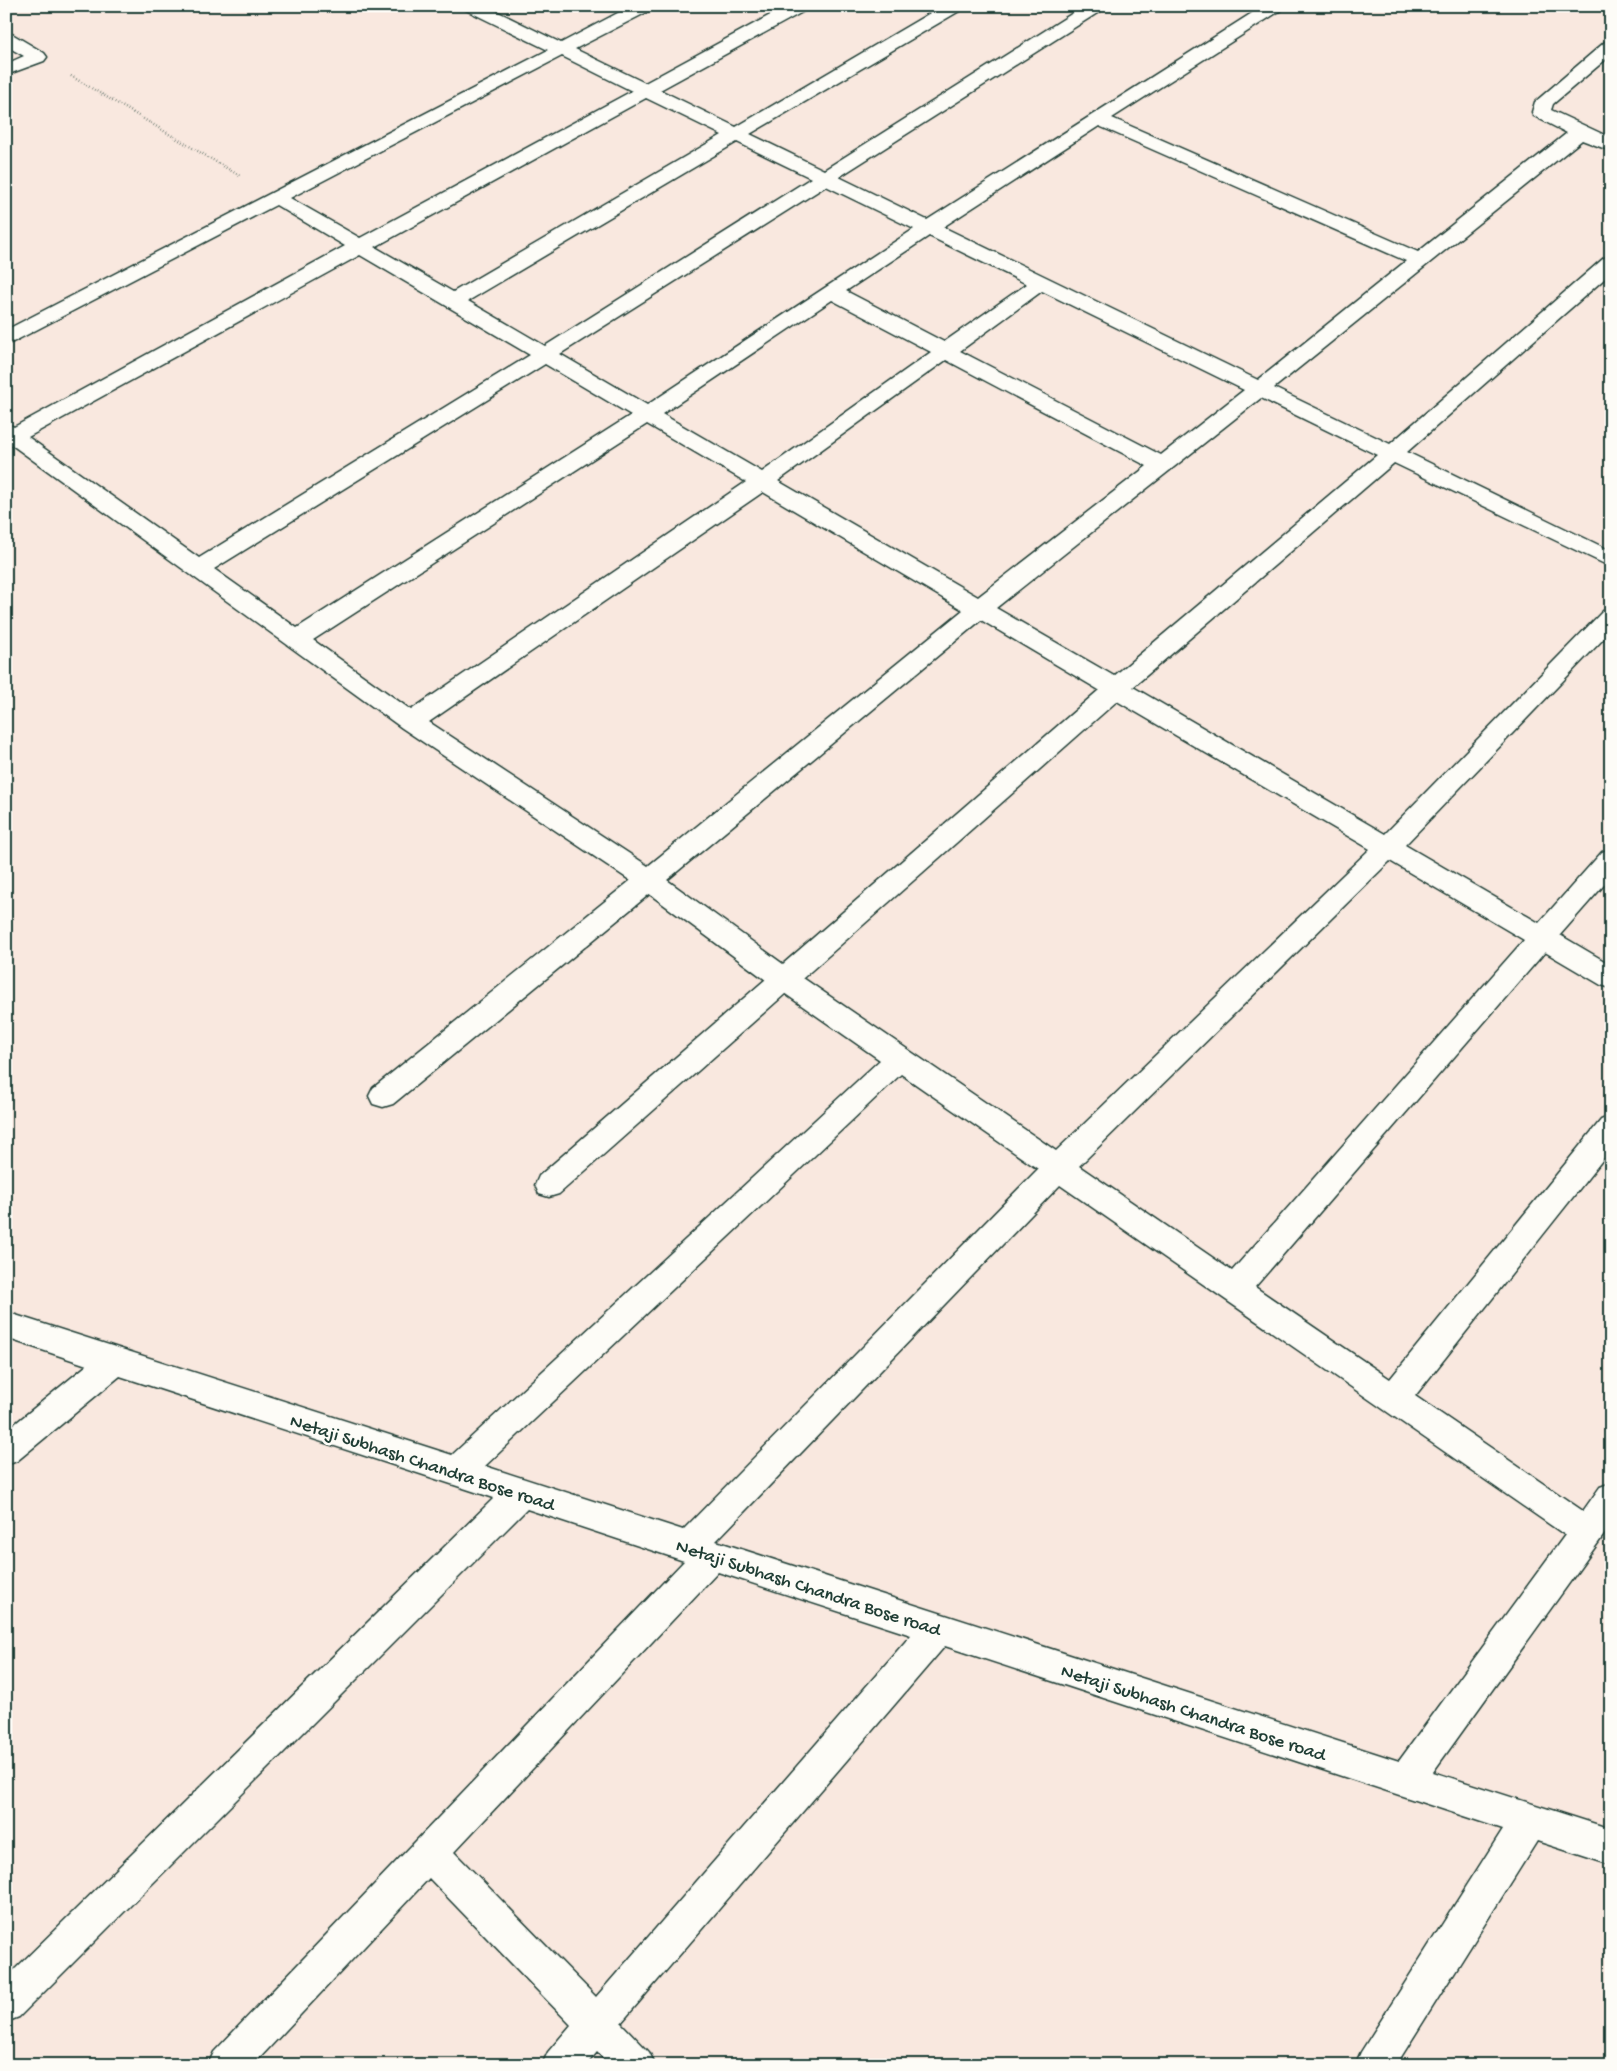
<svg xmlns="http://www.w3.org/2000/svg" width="1617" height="2071" font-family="'Gochi Hand',sans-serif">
	<rect width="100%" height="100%" fill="#f9e8df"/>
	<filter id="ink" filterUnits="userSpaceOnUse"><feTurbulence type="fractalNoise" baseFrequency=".02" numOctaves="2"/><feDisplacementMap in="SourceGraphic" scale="10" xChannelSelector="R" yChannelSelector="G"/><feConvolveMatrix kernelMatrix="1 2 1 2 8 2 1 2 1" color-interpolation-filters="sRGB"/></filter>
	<g filter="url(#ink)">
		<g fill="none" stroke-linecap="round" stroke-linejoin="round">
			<defs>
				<path id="lane" d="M649 870 658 873 662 880 658 887 393 1104 383 1107 373 1104 369 1096 373 1088 640 873Z
					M784 968 794 972 797 979 794 986 559 1194 549 1197 539 1194 535 1185 539 1176 774 972Z"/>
				<path id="street" d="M463 6H486L561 43 631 6H654L651 10 575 49 645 83 787 6H809L806 10 660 90 736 127 942 6H964L961 10 750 134 824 170 1084 6H1105L1102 10 839 177 927 220 1263 6H1284L1281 10 1112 118 1418 252 1567 133 1534 116 1532 112 1535 102 1605 42 1611 41V55L1553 104 1551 110 1611 138V151L1582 140 1274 388 1390 444 1604 258 1611 256V273L1407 452 1611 551V567L1394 463 1133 687 1385 834 1603 611 1611 609V631L1405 845 1539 923 1602 852 1611 849V877L1560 935 1611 965V988L1601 985 1545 952 1255 1287 1390 1379 1601 1120 1611 1116V1149L1415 1396 1583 1511 1600 1487 1611 1483V1525L1433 1772 1611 1829V1865L1537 1841 1396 2065H1355L1361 2052 1503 1829 945 1646 621 2023 649 2052 655 2065H610L597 2052 586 2065H542L548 2052 571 2025 429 1878 253 2065H208L214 2052 684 1561 527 1509 19 2017 6 2022V1978L494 1498 120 1376 17 1461 6 1465V1431L87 1365 6 1338V1312L452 1455 880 1060 774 986 640 887 402 728 12 445 6 447V424L14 427 345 246 276 205 13 342 6 344V330L548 50 466 10ZM562 56 632 91 360 238 290 198ZM646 98 722 135 453 292 375 247ZM1099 126 1406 261 1258 380 943 227ZM737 142 811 178 545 346 468 301ZM826 186 914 229 647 405 560 354ZM929 236 1027 284 944 342 846 291ZM360 255 530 355 199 558 28 437ZM1042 291 1244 390 1161 455 960 351ZM832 300 931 352 762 472 662 414ZM946 360 1147 466 978 597 778 481ZM545 364 631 415 297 628 214 569ZM1261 398 1377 455 1114 676 996 608ZM647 424 746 482 411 710 313 640ZM763 492 963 610 648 866 429 722ZM981 620 1099 690 783 964 667 880ZM1117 701 1370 849 1056 1151 803 978ZM1390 861 1524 940 1232 1271 1079 1166ZM901 1074 1038 1169 683 1530 485 1466ZM1060 1185 1565 1535 1399 1761 716 1541ZM718 1572 911 1635 596 1997 454 1852Z
					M6 33 12 34 44 53 47 57 44 61 6 75V64L24 56 6 46Z"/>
			</defs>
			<!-- lane casing -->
			<use href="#lane" stroke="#1f3d34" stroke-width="3"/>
			<!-- street casing -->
			<use href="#street" stroke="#1f3d34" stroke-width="3"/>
			<!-- path -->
			<path stroke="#1f3d34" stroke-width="2.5" stroke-dasharray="0.5 2.5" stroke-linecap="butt" d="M71 76 240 176"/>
			<!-- lane -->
			<use href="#lane" fill="#fdfcf7" fill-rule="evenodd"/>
			<!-- street -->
			<use href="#street" fill="#fdfcf7" fill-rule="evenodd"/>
		</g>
	</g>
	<g text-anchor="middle" stroke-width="5" stroke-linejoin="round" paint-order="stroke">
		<!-- street labels -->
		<g font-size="19" fill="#1f3d34" stroke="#fdfcf7">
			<text transform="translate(423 1461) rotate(18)" y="7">Netaji Subhash Chandra Bose road</text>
			<text transform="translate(809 1586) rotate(18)" y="7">Netaji Subhash Chandra Bose road</text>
			<text transform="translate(1194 1711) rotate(18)" y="7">Netaji Subhash Chandra Bose road</text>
		</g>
	</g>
	<!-- margin -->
	<rect width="1617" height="2071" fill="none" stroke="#fdfcf7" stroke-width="25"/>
	<rect x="12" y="12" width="1592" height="2046" fill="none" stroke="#1f3d34" stroke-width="2" filter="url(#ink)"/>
</svg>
